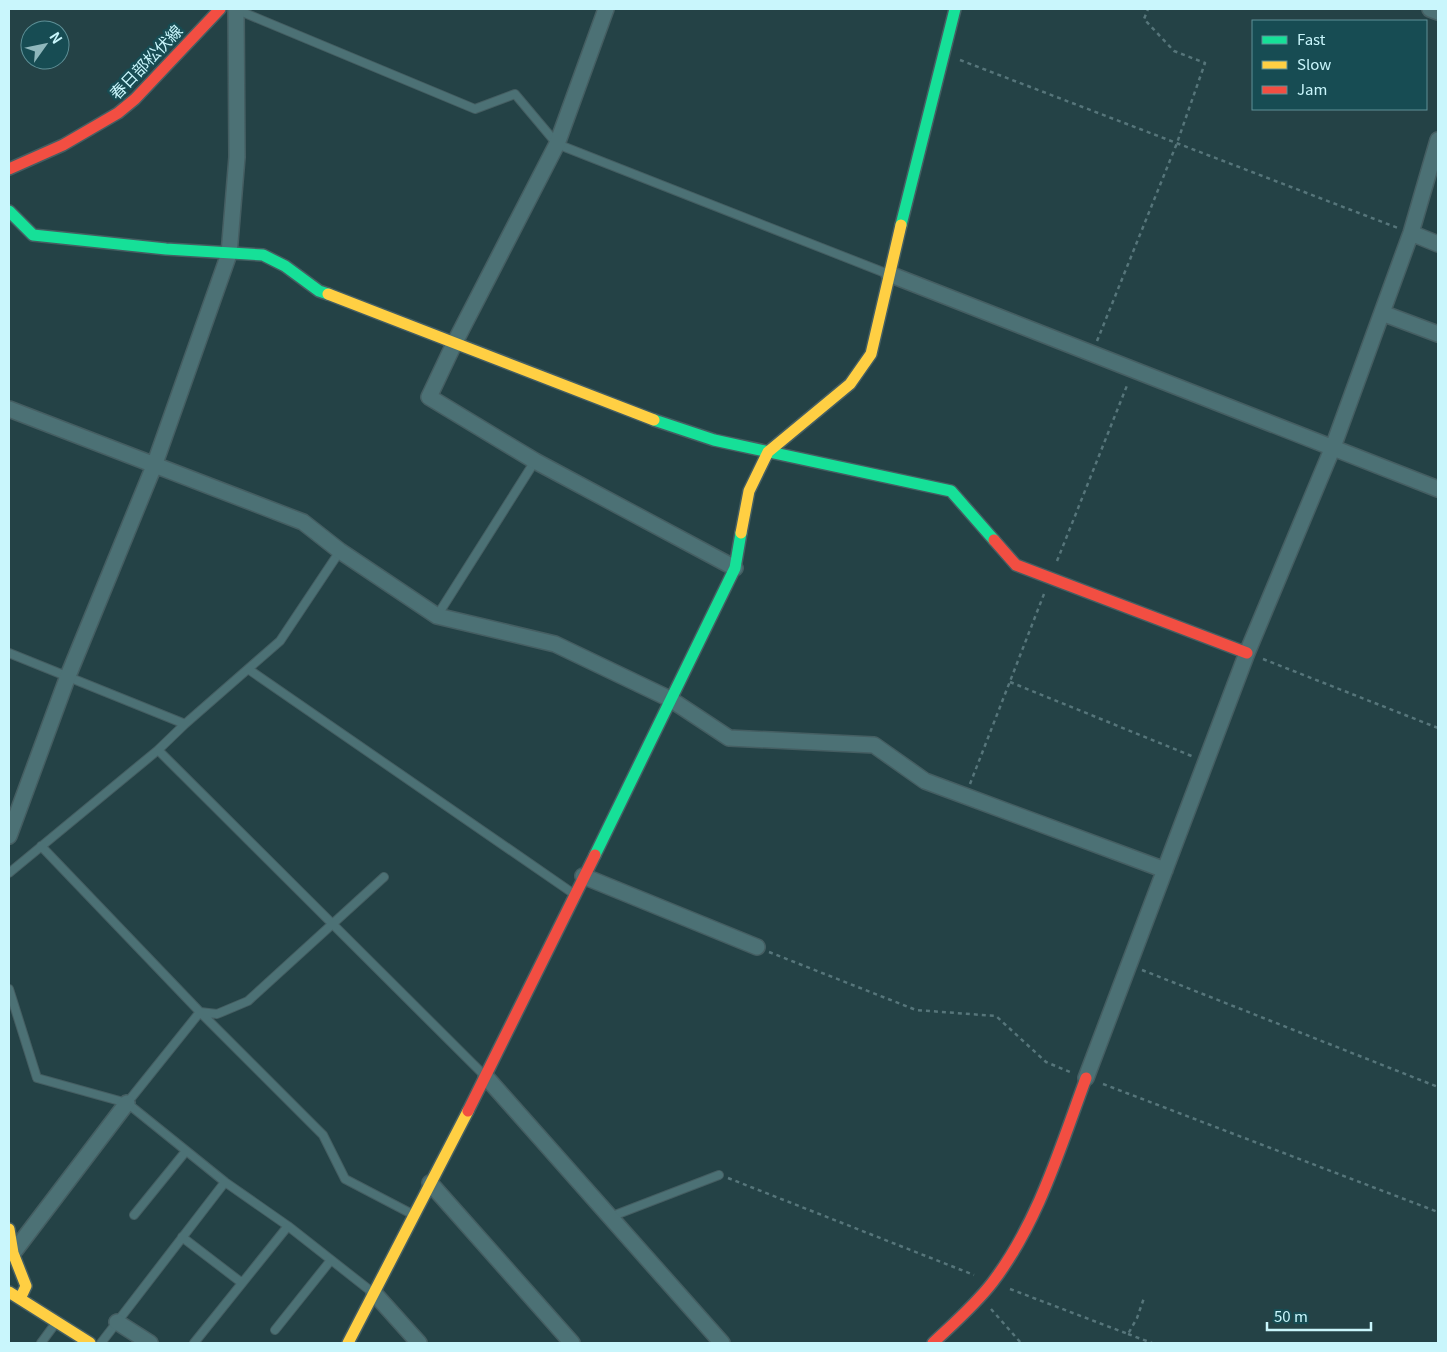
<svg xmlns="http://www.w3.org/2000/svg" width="1447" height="1352" font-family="Georgia,'Noto Sans JP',serif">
	<rect width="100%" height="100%" fill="#244246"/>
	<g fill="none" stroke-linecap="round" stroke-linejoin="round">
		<defs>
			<path id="lane" d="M235 9 475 109 515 94 557 144 888 274
				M437 616 535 461
				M9 653 185 724
				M248 669 574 894
				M158 750 484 1075
				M41 846 200 1012 127 1103
				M9 873 158 750 185 724 280 641 340 551
				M9 989 37 1078 127 1103 225 1182 288 1226 372 1292
				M200 1012 323 1135 345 1179 412 1214
				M200 1012 217 1014 248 1001 384 877
				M134 1215 186 1151
				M610 1217 719 1175
				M182 1237 242 1283
				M275 1330 331 1260
				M41 1343 55 1324
				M101 1343 225 1182
				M194 1343 288 1226"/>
			<path id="street" d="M606 9 557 144 455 342 429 397 535 461 735 568
				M1430 9 1438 12
				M1411 233 1438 244
				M889 274 1438 489
				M1382 313 1438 334
				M9 409 303 522 340 551 437 616 555 644 670 699 729 738 874 745 925 781 1165 870
				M9 836 68 676 154 466 229 254 237 157 236 9
				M583 876 757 947
				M486 1077 722 1343
				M1086 1078 1247 653 1333 447 1411 233 1438 140
				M430 1183 572 1343
				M13 1253 127 1103
				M374 1293 419 1343
				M117 1322 150 1343"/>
			<path id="fast" d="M9 211 33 235 166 249 263 255 285 266 319 291 328 294
				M901 225 955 9
				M654 420 714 440 951 491 994 540
				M595 855 735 568 741 533"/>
			<path id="slow" d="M328 294 654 420
				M741 533 749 491 768 452 850 384 871 354 901 225
				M9 1229 13 1253 26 1286 20 1299
				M9 1292 90 1343
				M348 1343 468 1111"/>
			<path id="jam" d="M9 169 63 145 118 113 135 99 220 9
				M994 540 1016 565 1247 653
				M468 1111 595 855
				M933 1343C953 1324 975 1305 992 1283 1038 1223 1060 1148 1086 1078"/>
		</defs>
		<!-- lane casing -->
		<use href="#lane" stroke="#455e62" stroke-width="10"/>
		<!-- street casing -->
		<use href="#street" stroke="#455e62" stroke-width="18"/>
		<!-- fast casing -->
		<use href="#fast" stroke="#455e62" stroke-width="14"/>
		<!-- slow casing -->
		<use href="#slow" stroke="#455e62" stroke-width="14"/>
		<!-- jam casing -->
		<use href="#jam" stroke="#455e62" stroke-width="14"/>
		<!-- path -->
		<path stroke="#56757a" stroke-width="2.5" stroke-dasharray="4 4" stroke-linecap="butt" d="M960 60 1398 228
			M1097 341 1177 143 1205 63 1174 51 1144 19 1148 9
			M1057 561 1128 383
			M1263 659 1438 728
			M1010 682 1194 757
			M970 784 1044 594
			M769 952 916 1010 996 1016 1046 1062 1070 1072
			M1142 970 1438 1087
			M1103 1084 1438 1212
			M728 1178 974 1275
			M1010 1289 1128 1334 1137 1318 1144 1298
			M991 1309 1021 1343
			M1128 1334 1152 1343"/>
		<!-- lane -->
		<use href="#lane" stroke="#4c7175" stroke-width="8"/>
		<!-- street -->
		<use href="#street" stroke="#4c7175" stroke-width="15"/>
		<!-- fast -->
		<use href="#fast" stroke="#16e098" stroke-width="11"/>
		<!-- slow -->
		<use href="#slow" stroke="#ffcf43" stroke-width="11"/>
		<!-- jam -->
		<use href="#jam" stroke="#f24e42" stroke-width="11"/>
	</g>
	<g text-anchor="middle" stroke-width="5" stroke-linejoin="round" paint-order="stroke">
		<!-- street labels -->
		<g font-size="16" fill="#c9f6fc" stroke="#174c53">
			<text transform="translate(146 62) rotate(-46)" y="6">春日部松伏線</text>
		</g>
	</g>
	<!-- border -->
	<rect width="1447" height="1352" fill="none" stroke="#c9f6fc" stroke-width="20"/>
	<!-- legend -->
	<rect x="1252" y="20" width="175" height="90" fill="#174c53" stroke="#5e9097"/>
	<rect x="1262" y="36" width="25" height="8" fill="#16e098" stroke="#5e9097"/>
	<text x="1297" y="45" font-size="15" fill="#c9f6fc">Fast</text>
	<rect x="1262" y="61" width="25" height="8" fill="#ffcf43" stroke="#5e9097"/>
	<text x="1297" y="70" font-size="15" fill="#c9f6fc">Slow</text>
	<rect x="1262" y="86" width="25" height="8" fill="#f24e42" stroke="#5e9097"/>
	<text x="1297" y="95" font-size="15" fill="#c9f6fc">Jam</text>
	<!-- north arrow -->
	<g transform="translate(45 45) rotate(57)"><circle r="24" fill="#174c53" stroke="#5e9097"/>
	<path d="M0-4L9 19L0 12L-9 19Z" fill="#8fb7bc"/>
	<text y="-8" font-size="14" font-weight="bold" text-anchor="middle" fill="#c9f6fc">N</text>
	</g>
	<!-- scale -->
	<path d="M1267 1322v8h104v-8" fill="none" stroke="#c9f6fc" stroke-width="2.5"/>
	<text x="1274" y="1322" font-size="15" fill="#c9f6fc" stroke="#174c53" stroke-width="4" paint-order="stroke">50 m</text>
</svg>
